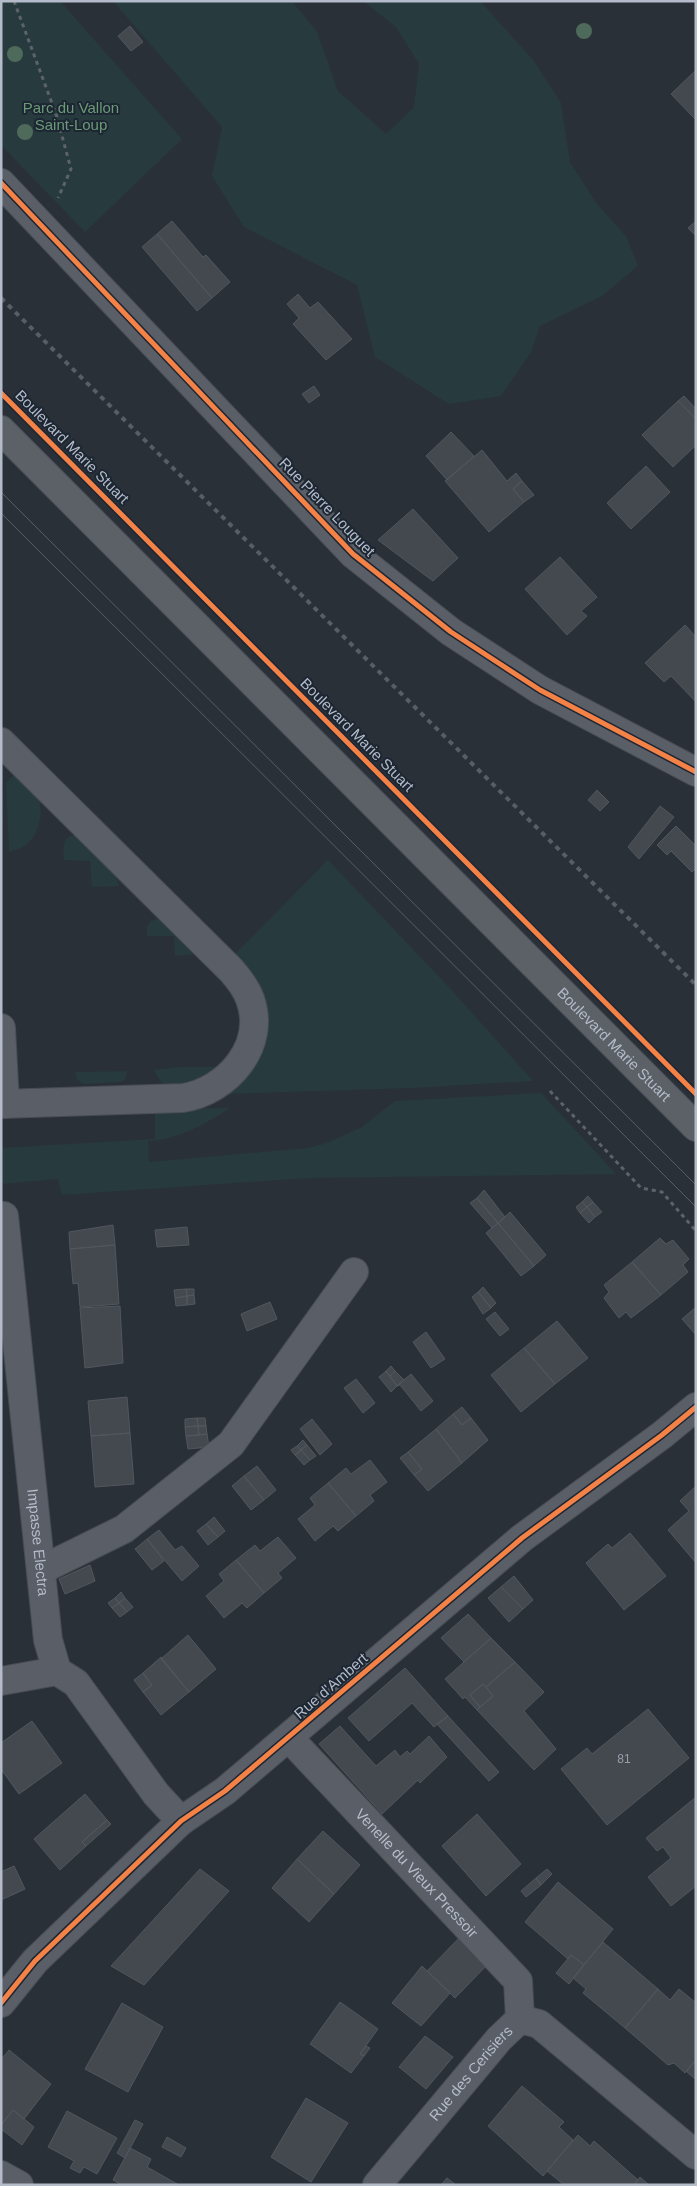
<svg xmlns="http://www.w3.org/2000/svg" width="697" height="2186" font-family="Helvetica,sans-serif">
	<rect width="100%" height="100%" fill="#2a3038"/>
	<!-- green -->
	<path fill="#273a3e" d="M1 1H60L182 139 85 232 1 145Z
		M113 1H292L317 32 338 91 386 134 414 107 419 64 396 27 363 1H480L534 61 561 103 570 162 597 204 626 236 638 266 602 296 540 326 531 352 501 396 449 404 375 357 357 285 244 227 212 176 222 127Z
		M16 773C23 780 33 788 37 796 45 810 39 835 27 844 22 849 15 850 9 852L6 783Z
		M76 835 115 873 119 886 92 887 90 861 64 860C63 848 62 836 76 835Z
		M328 860 447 985 533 1081 411 1088 226 1094 247 1074 233 956Z
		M157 919 163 920 198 954 175 956 174 936H147V926L151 921Z
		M181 1067H221C200 1080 187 1092 161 1082L154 1070Z
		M127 1071 125 1080 120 1082 85 1084C79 1082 76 1079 75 1072Z
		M541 1093 616 1174 308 1178 62 1195 58 1179 1 1184V1148L155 1139V1109L230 1108C204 1125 179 1139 148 1141L149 1162 308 1148 327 1143 362 1127 395 1101Z"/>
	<!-- building -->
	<path fill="#444950" stroke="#52575f" d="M130 26 143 42 131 51 118 36Z
		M696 70V119H695L671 94Z
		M172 221 203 257 206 255 230 282 212 298 157 234Z
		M696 221V236L688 228Z
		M157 234 212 298 197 311 142 247Z
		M298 294 310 308 318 302 352 339 326 360 293 324 299 318 287 304Z
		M314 386 320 395 309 403 302 394Z
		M684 396 696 409V419L678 401Z
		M678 401 696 419V445L673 467 642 435Z
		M451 432 474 456 447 480 426 456Z
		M482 450 507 481 516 473 522 481 513 489 524 502 489 532 445 481Z
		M646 466 670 492 631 529 607 503Z
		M522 481 534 495 524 502 513 489Z
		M413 509 458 558 433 581 378 540Z
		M560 557 597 597 581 611 587 616 567 635 525 589Z
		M685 625 696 637V702L671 676 664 682 645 663Z
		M597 790 609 802 600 811 588 800Z
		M660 806 674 817 639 859 628 847Z
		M676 826 696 846V868L692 872 671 851 667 855 657 845Z
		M484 1190 505 1217 498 1223 477 1198Z
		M588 1196 593 1202 587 1207 582 1202Z
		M477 1198 498 1223 492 1228 470 1203Z
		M582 1202 587 1207 580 1213 576 1207Z
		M593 1202 602 1212 595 1217 587 1207Z
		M587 1207 595 1217 589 1223 580 1213Z
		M510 1212 546 1255 534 1266 498 1223Z
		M498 1223 534 1266 521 1276 486 1233Z
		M113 1225 115 1245 70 1249 69 1232Z
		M187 1227 189 1245 157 1247 155 1230Z
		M660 1238 666 1244 673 1240 689 1259 683 1265 688 1272 661 1295 632 1262Z
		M115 1245 119 1304 80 1307 78 1283 73 1284 70 1249Z
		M632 1262 661 1295 631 1318 626 1312 619 1318 604 1298 609 1292 604 1285Z
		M483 1287 496 1303 491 1308 478 1292Z
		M186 1289H194V1295L187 1296Z
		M186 1289 187 1296 175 1298 174 1290Z
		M478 1292 491 1308 483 1314 472 1297Z
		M194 1295 195 1304 187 1305V1296Z
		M187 1296V1305L176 1306 175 1298Z
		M270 1302 277 1319 247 1331 241 1314Z
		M120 1306 123 1363 85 1368 80 1308Z
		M696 1307V1335L682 1319Z
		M495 1312 509 1329 500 1336 486 1319Z
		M557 1321 588 1358 555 1384 524 1348Z
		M426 1332 445 1359 431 1368 413 1342Z
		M524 1348 555 1384 521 1412 491 1375Z
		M391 1366 395 1371 390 1376 386 1371Z
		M386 1371 397 1386 391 1392 379 1377Z
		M395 1371 404 1380 397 1386 390 1376Z
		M411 1374 433 1401 421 1411 400 1385 397 1386Z
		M356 1379 375 1403 363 1413 344 1388Z
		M127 1397 130 1433 91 1436 88 1401Z
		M462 1407 471 1418 462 1425 453 1414Z
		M453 1414 462 1425 471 1418 488 1440 462 1463 436 1429Z
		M197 1418H205L206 1426H198Z
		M197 1418 198 1426 185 1427V1419Z
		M312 1419 332 1444 320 1455 300 1429Z
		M198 1426H206L207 1434 199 1435Z
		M198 1426 199 1435 186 1436 185 1427Z
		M436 1429 462 1463 428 1491 414 1475 422 1469 408 1452Z
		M130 1433 134 1484 95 1487 91 1436Z
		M207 1434 209 1447 188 1449 186 1436Z
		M303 1440 307 1445 301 1450 297 1446Z
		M307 1445 316 1456 310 1460 301 1450Z
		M297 1446 301 1450 295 1455 291 1450Z
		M301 1450 310 1460 304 1465 295 1455Z
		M408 1452 422 1469 414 1475 400 1458Z
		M370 1460 387 1482 370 1495 374 1501 356 1516 328 1483 346 1468 351 1474Z
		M257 1466 276 1490 264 1500 244 1476Z
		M244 1476 264 1500 251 1510 232 1486Z
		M328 1483 356 1516 338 1531 333 1526 315 1541 298 1519 315 1505 310 1498Z
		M696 1486V1563L668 1530 689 1511 680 1501Z
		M214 1517 225 1531 218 1537 206 1524Z
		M206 1524 218 1537 208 1545 197 1531Z
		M159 1530 175 1550 182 1546 199 1566 182 1581 147 1539Z
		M630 1533 666 1576 624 1610 586 1563 608 1544 612 1548Z
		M278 1537 296 1558 278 1573 282 1578 264 1593 236 1560 255 1545 260 1551Z
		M147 1539 164 1561 152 1570 135 1549Z
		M236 1560 264 1593 247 1608 242 1603 224 1618 206 1596 224 1581 219 1574Z
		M90 1565 95 1581 65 1594 59 1579Z
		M514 1576 533 1600 523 1609 501 1587Z
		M501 1587 523 1609 509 1622 488 1598Z
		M121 1592 125 1598 119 1603 115 1598Z
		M115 1598 119 1603 112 1608 108 1603Z
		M125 1598 133 1607 127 1612 119 1603Z
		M119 1603 127 1612 120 1617 112 1608Z
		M468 1614 491 1638 464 1662 441 1638Z
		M188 1635 216 1669 189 1692 161 1659Z
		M491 1638 515 1662 486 1687 483 1684 470 1695 480 1707 477 1710 465 1697 463 1699 445 1679Z
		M161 1657 189 1692 161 1715 143 1692 152 1685 143 1673Z
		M515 1662 544 1692 524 1711 556 1749 534 1770 477 1710 493 1696 486 1687Z
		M405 1668 448 1716 434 1727 412 1703 369 1741 348 1718Z
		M143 1673 152 1685 143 1692 134 1680Z
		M483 1684 493 1696 480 1707 470 1695Z
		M648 1709 689 1758 607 1825 561 1769 587 1748 592 1754Z
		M448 1716 499 1772 489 1781 437 1724Z
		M32 1721 62 1763 19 1794 1 1769V1743Z
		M340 1726 376 1766 395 1750 400 1757 407 1751 410 1754 429 1736 447 1757 420 1783 418 1780 382 1814 319 1744Z
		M85 1794 107 1820 82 1842 86 1846 60 1870 34 1839Z
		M696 1797V1886L671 1906 648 1877 671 1858 663 1847 657 1851 646 1838Z
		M477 1814 521 1864 486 1896 442 1846Z
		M107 1820 111 1824 86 1846 82 1842Z
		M323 1831 360 1865 334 1894 297 1859Z
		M297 1859 334 1894 309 1922 272 1888Z
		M14 1866 25 1889 1 1900V1872Z
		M200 1869 229 1891 144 1985 111 1966Z
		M547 1869 552 1874 541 1885 536 1878Z
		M536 1878 541 1885 526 1897 521 1891Z
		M558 1882 613 1929 584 1965 571 1955 568 1959 525 1922Z
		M462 1935 489 1963 455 1998 427 1971Z
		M603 1942 658 1989 625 2028 583 1993 586 1989 573 1978Z
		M571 1955 584 1965 569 1984 556 1973Z
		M422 1966 450 1993 421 2026 392 2003Z
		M658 1989 670 2000 679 1989 696 2003V2060L685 2073 674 2063 668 2065 625 2028Z
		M340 2002 378 2029 360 2054 364 2056 351 2073 310 2044Z
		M122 2003 163 2027 128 2092 85 2069Z
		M425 2036 453 2057 426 2089 399 2067Z
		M366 2046 370 2048 364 2056 360 2054Z
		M9 2050 51 2084 24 2119 13 2110 1 2125V2060Z
		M696 2060V2080L686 2071Z
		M522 2086 564 2122 559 2127 573 2140 543 2176 488 2126Z
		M306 2098 348 2123 311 2182 271 2157Z
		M13 2110 34 2127 22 2145 1 2129V2125Z
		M67 2111 117 2138 97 2174 84 2167 80 2173 70 2168 74 2161 48 2147Z
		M135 2120 143 2124 125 2158 117 2153Z
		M578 2135 590 2146 594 2141 638 2180 634 2185H564L547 2171Z
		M167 2137 186 2148 181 2157 162 2147Z
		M130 2148 151 2159 147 2167 179 2185H122L113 2180Z
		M640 2177 649 2185H634Z
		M447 2178 456 2185H441Z"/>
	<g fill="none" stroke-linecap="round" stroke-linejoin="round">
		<defs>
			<g id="minor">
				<path d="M1 183 353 554 451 632 540 690 696 772"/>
				<path d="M1 742 231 970C239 979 246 988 250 999 267 1046 227 1091 183 1098L1 1104"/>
				<path d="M1 1028 5 1104"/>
				<path id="s1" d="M4 1216 48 1640 57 1671 76 1683 156 1794 181 1821"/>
				<path d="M41 1570 124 1529 231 1444 354 1272"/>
				<path d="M1 1681 57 1671"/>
				<path id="s2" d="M289 1738 518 1981 520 2019"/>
				<path d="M1 2003 35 1961 181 1821 225 1791 522 1538 662 1435 696 1407"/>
				<path d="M1 2175 19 2185"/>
				<path id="s3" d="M377 2185 499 2039 520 2019 539 2024 696 2155"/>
			</g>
			<g id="major">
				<path id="s4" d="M1 430 696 1127"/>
			</g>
		</defs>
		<!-- minor casing -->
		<use href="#minor" stroke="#484c53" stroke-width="30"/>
		<!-- major casing -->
		<use href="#major" stroke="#484c55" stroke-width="30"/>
		<!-- path -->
		<path stroke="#5d636a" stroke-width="3" stroke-dasharray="4 4" stroke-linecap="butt" d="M14 1 56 114 71 169 58 198
			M550 1091 641 1188 662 1192 696 1231"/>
		<!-- minor -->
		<use href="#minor" stroke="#5a5e66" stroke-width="28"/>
		<!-- major -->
		<use href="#major" stroke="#5c6168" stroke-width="28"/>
		<!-- tram -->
		<path stroke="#595d64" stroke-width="1" d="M1 492 696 1185
			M1 513 696 1207"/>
		<!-- rail -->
		<path stroke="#595d64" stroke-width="4" stroke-dasharray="5 5" stroke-linecap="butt" d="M1 298 696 985"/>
		<defs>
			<path id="cycleway" d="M1 183 353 554 451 632 540 690 696 772
				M1 393 696 1094
				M1 2003 35 1961 181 1821 225 1791 522 1538 662 1435 696 1407"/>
		</defs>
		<!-- cycleway casing -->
		<use href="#cycleway" stroke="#1d2633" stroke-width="8"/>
		<!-- cycleway -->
		<use href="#cycleway" stroke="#f48246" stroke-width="5"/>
	</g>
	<!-- trees -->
	<g fill="#4e6a5a">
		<circle cx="584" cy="31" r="8"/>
		<circle cx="15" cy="54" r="8"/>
		<circle cx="25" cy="132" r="8"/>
	</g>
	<g text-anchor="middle" stroke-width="4" stroke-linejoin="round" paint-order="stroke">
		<!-- number labels -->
		<g font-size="12" fill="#989fab">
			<text x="624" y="1763">81</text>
		</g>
		<!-- park labels -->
		<g font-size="15" fill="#6b9a76" stroke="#1d2633">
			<text x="71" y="113">Parc du Vallon<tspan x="71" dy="17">Saint-Loup</tspan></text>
		</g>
		<!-- street labels -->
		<g font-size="15" fill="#b4bcc9" stroke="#1d2633">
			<text transform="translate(72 447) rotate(45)" y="5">Boulevard Marie Stuart</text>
			<text transform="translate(327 507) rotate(46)" y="5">Rue Pierre Louguet</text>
			<text transform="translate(357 735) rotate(45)" y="5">Boulevard Marie Stuart</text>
			<text dy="5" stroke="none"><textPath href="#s4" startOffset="868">Boulevard Marie Stuart</textPath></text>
			<text dy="5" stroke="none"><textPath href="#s1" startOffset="328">Impasse Electra</textPath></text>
			<text transform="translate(331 1686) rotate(-41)" y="5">Rue d'Ambert</text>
			<text dy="5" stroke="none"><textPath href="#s2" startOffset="186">Venelle du Vieux Pressoir</textPath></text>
			<text dy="5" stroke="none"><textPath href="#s3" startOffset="146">Rue des Cerisiers</textPath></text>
		</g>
	</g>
	<!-- border -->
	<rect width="697" height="2186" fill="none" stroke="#b4bcc9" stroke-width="5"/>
</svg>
